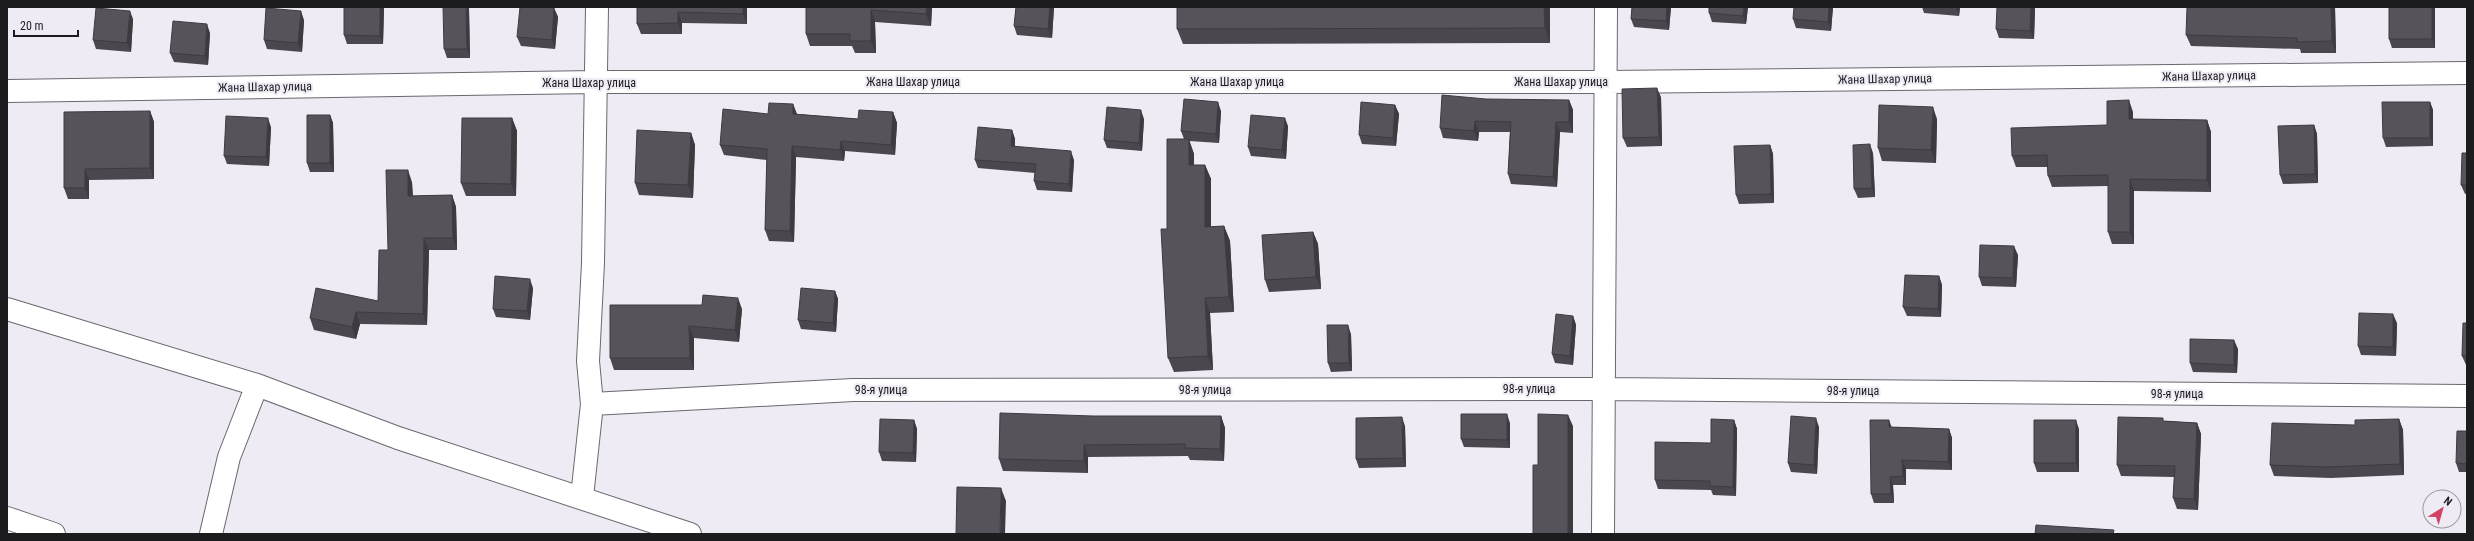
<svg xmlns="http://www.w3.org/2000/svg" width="2474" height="541" font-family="'Roboto Condensed',sans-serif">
	<rect width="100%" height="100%" fill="#efebf4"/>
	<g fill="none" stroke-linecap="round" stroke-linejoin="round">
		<defs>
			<path id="minor" d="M7 91 596 82H1607L2467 73
				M7 309 257 385 398 438 690 534
				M592 404 853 390 1604 389 2467 396
				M582 497 592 404 588 361 593 263 597 7
				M7 518 54 534
				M211 534 229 457 257 385
				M1603 534 1606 7"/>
		</defs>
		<!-- minor casing -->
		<use href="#minor" stroke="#6b676f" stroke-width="24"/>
		<!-- minor -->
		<use href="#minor" stroke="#fff" stroke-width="22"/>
	</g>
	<!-- wall -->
	<path fill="#4b474e" d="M384 7 383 44H347L344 35Z
		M637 7H747V24L682 23V34H641L637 24Z
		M806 7H932L931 26 875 22 876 53H855L852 46H810L806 34Z
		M1016 7H1054L1052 38 1017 35 1014 26Z
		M1550 7V43L1183 44 1177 29Z
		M1632 7H1671L1669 30 1634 27 1631 19Z
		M1709 7H1748L1746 24 1712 22 1709 13Z
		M1833 7 1831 31 1796 28 1793 19Z
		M1922 7H1960L1959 16 1924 13Z
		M2035 7 2034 39 1999 38 1996 29Z
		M2335 7 2336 53H2301L2300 49 2191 46 2186 35Z
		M2435 7V48H2392L2389 39Z
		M554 8 558 17 555 49 521 46 517 37Z
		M469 9 470 58H447L444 49Z
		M133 19 131 52 96 49 93 40Z
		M304 20 302 52 267 49 264 40Z
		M210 33 208 65 174 62 170 53Z
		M1661 97 1662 146 1627 147 1623 138Z
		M1569 100 1573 110V133L1560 132 1557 187 1511 184 1508 174 1510 132H1479L1478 141 1443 138 1440 128Z
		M2430 102 2433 110V146L2386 147 2383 138Z
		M793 104 797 114 858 119 893 112 897 123 895 155 845 151 844 161 796 157 794 242 769 241 765 230 767 160 724 155 720 145 768 114Z
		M1395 105 1399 114 1396 146 1362 144 1359 135Z
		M150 111 154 122V179L89 180V199H68L64 188Z
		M1221 111 1219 143 1189 141 1194 154V165H1205L1211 179V227L1224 226 1230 241 1234 312 1210 313 1213 370 1174 372 1168 358 1167 229 1184 139 1181 131Z
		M2133 112V119L2207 120 2211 132V192L2134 191V244H2112L2108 232V186L2052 187 2048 176 2047 167H2016L2012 156 2107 125Z
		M330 115 333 123 334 172H310L307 163Z
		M512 118 517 131 516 196H466L461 183Z
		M1144 119 1142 151 1107 148 1104 140Z
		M1937 119 1936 163 1882 161 1878 148Z
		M2314 125 2317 134 2318 183 2283 184 2280 175Z
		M1288 126 1286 159 1251 156 1248 147Z
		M271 127 269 166 227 164 224 156Z
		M1012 130 1015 139V146L1074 160 1072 192 1037 190 1034 181 1035 173 978 168 975 160Z
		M691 133 695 145 693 198 639 195 635 183Z
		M1770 145 1773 154 1774 203 1739 204 1736 195Z
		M1873 153 1875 197 1858 198 1854 189Z
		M2467 153V194H2465L2461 185Z
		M412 182 413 196 452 195 456 207 457 250H429L427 325 360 324 356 339 314 330 310 318 378 301 388 250Z
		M1313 232 1318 244 1321 289 1269 292 1265 280Z
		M2018 255 2016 287 1982 286 1979 277Z
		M1939 276 1942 285 1941 317 1907 316 1903 307Z
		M533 288 530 320 496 317 493 309Z
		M835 291 838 299 836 332 801 329 798 320Z
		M610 305 742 309 739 342 694 338V370H614L610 358Z
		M1573 316 1576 325 1573 365 1555 363 1552 354Z
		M2397 323 2396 356 2361 355 2358 346Z
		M2467 323V365H2466L2462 356Z
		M1351 334 1352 371 1331 372 1328 363Z
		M2238 349 2237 373 2193 372 2190 363Z
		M1093 416H1221L1225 428 1224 461 1190 460 1188 456 1088 457V473L1003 471 999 459Z
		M2399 419 2403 430 2404 475 2331 478 2274 476 2270 465 2355 425Z
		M914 420 917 429 916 462 882 461 879 452Z
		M1734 420 1737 429 1736 496 1713 495 1711 490 1658 489 1655 480 1711 443Z
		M2164 421 2197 423 2201 434 2198 510 2177 509 2173 498 2174 477 2121 476 2117 465Z
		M1510 423V448L1464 447 1461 439Z
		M1405 426 1406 467 1359 468 1356 459Z
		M1819 427 1817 474 1791 472 1788 463Z
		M1892 427 1949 429 1952 438V470L1906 469V485H1893L1894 503H1874L1871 494Z
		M2079 429V472H2037L2034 463Z
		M2467 431V472H2459L2456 463Z"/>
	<!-- shaded-wall -->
	<path fill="#3d3a40" d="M380 7H384L383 44 380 36Z
		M466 7H469V9L470 58 467 49Z
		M743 7H747V24L743 14Z
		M927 7H932L931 26 926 14Z
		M1050 7H1054L1052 38 1048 29Z
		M1544 7H1550V43L1545 28Z
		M1667 7H1671L1669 30 1666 21Z
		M1744 7H1748L1746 24 1743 16Z
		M1829 7H1833L1831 31 1828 22Z
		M1956 7H1960L1959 16Z
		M2031 7H2035L2034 39 2030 31Z
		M2331 7H2335L2336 53 2332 41Z
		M2432 7H2435V48L2432 39Z
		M554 8 558 17 555 49 552 40Z
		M871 10 875 22 876 53 871 41Z
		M130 11 133 19 131 52 127 43Z
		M301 11 304 20 302 52 298 43Z
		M678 12 682 23V34L678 23Z
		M207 24 210 33 208 65 205 56Z
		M1657 88 1661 97 1662 146 1659 137Z
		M1569 100 1573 110V133L1569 122Z
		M2129 100 2133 112V131L2129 119Z
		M1218 102 1221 111 1219 143 1216 134Z
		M2430 102 2433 110V146L2430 138Z
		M793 104 797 115 793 114Z
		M1395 105 1399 114 1396 146 1393 138Z
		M1933 107 1937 119 1936 163 1931 150Z
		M1141 110 1144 119 1142 151 1139 143Z
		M150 111 154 122V179L150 168Z
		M893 112 897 123 895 155 891 145Z
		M330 115 333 123 334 172 330 163Z
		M268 118 271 127 269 166 266 157Z
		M512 118 517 131 516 196 511 184Z
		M1285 118 1288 126 1286 159 1282 150Z
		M2207 120 2211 132V192L2207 180Z
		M1475 121 1479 132 1478 141 1474 131Z
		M1556 122 1560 132 1557 187 1553 177Z
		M2314 125 2317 134 2318 183 2315 174Z
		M1012 130 1015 139 1014 155 1011 146Z
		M691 133 695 145 693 198 688 185Z
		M1189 139 1194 154V179L1189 165Z
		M841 141 845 151 844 161 840 150Z
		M1870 144 1873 153 1875 197 1872 188Z
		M1770 145 1773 154 1774 203 1771 194Z
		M792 146 796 157 794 242 790 231Z
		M1071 151 1074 160 1072 192 1069 184Z
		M1205 165 1211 179V242L1205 227Z
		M85 169 89 180V199L85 188Z
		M408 170 412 182 413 208 408 196Z
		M2130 179 2134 191V244L2130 232Z
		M452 195 456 207 457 250 453 238Z
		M1224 226 1230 241 1234 312 1229 297Z
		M1313 232 1318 244 1321 289 1316 277Z
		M424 238 429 250 427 325 423 314Z
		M2014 246 2018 255 2016 287 2013 278Z
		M1939 276 1942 285 1941 317 1938 309Z
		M530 279 533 288 530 320 527 311Z
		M835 291 838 299 836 332 833 323Z
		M738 298 742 309 739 342 735 330Z
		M1205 298 1210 313 1213 370 1208 356Z
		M356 312 360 324 356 339 352 327Z
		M2393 314 2397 323 2396 356 2393 347Z
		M1573 316 1576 325 1573 365 1570 356Z
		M1348 325 1351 334 1352 371 1349 363Z
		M689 326 694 338V370L690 358Z
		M2234 340 2238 349 2237 373 2234 365Z
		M1507 414 1510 423V448L1507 440Z
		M1568 415 1573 426V534H1568Z
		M1221 416 1225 428 1224 461 1220 449Z
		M1402 417 1405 426 1406 467 1403 458Z
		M1816 418 1819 427 1817 474 1814 465Z
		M2399 419 2403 430 2404 475 2400 464Z
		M914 420 917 429 916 462 913 453Z
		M1734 420 1737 429 1736 496 1733 487Z
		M1889 420 1892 428 1889 427Z
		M2076 420 2079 429V472L2076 463Z
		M2197 423 2201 434 2198 510 2194 499Z
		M1949 429 1952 438V470L1948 462Z
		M1084 445 1088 457V473L1084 461Z
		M1902 460 1906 469V485L1903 476Z
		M1890 477 1893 485 1894 503 1891 494Z
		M1001 488 1006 501 1005 534H1000Z"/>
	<!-- building -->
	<path fill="#57535b" stroke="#3d3a40" d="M344 7H380V36L344 35Z
		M443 7H466L467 49H444Z
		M520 7H544L554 8 552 40 517 37Z
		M637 7H743V14L678 12V23L637 24Z
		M806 7H927L926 14 871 10V41H850V34H806Z
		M1016 7H1050L1048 29 1014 26Z
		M1177 7H1544L1545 28 1177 29Z
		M1632 7H1667L1666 21 1631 19Z
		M1709 7H1744L1743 16 1709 13Z
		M1794 7H1829L1828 22 1793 19Z
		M1997 7H2031L2030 31 1996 29Z
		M2187 7H2331L2332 41 2297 42V38L2186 35Z
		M2389 7H2432V39H2389Z
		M96 8 130 11 127 43 93 40Z
		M266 8 301 11 298 43 264 40Z
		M173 21 207 24 205 56 170 53Z
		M1657 88 1659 137 1623 138 1622 89Z
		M1442 95 1486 99 1569 100V122H1556L1553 177 1508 174 1511 122 1475 121 1474 131 1440 128Z
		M1184 99 1218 102 1216 134 1181 131Z
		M2129 100V119L2207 120V180L2130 179V232H2108V175L2048 176 2047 155 2012 156 2011 128 2107 125V101Z
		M1361 102 1395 105 1393 138 1359 135Z
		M2382 102H2430V138H2383Z
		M769 103 793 104V114L858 119 859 110 893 112 891 145 841 141 840 150 792 146 790 231 765 230 767 149 720 145 723 109 768 114Z
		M1879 105 1933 107 1931 150 1878 148Z
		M1107 107 1141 110 1139 143 1104 140Z
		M150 111V168L85 169V188H64V112Z
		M307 115H330V163H307Z
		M1251 115 1285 118 1282 150 1248 147Z
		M226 116 268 118 266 157 224 156Z
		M462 118H512L511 184 461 183Z
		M2314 125 2315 174 2280 175 2278 126Z
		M978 127 1012 130 1011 146 1071 151 1069 184 1034 181 1036 164 975 160Z
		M637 130 691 133 688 185 635 183Z
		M1167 139H1189V165H1205V227L1224 226 1229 297 1205 298 1208 356 1168 358 1161 229H1167Z
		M1870 144 1872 188 1854 189 1853 145Z
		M1770 145 1771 194 1736 195 1734 146Z
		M2462 153H2467V185H2461Z
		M386 170H408V196L452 195 453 238H424L423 314 356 312 352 327 310 318 316 288 378 301 379 250H388Z
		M1313 232 1316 277 1265 280 1262 235Z
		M1980 245 2014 246 2013 278 1979 277Z
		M1905 275 1939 276 1938 309 1903 307Z
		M495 276 530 279 527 311 493 309Z
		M801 288 835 291 833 323 798 320Z
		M703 295 738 298 735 330 689 326 690 358H610V305H702Z
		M2359 313 2393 314V347L2358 346Z
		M1556 314 1573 316 1570 356 1552 354Z
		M2463 323H2467V356H2462Z
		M1327 325H1348L1349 363H1328Z
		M2190 339 2234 340V365L2190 363Z
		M1000 413 1093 416H1221L1220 449 1185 448V444L1084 445V461L999 459Z
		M1461 414H1507V440L1461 439Z
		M1538 414 1568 415V534H1533V465H1538Z
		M1791 416 1816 418 1814 465 1788 463Z
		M1402 417 1403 458 1356 459V418Z
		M2118 417 2163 418V421L2197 423 2194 499 2173 498 2175 466 2117 465Z
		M880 419 914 420 913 453 879 452Z
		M1711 419 1734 420 1733 487 1710 486V481L1655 480V442L1711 443Z
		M2399 419 2400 464 2327 467 2270 465 2272 423 2355 425V420Z
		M1870 420H1889V427L1949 429 1948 462 1902 460 1903 476 1890 477 1891 494H1871Z
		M2034 420H2076V463H2034Z
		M2457 431H2467V464L2456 463Z
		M957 487 1001 488 1000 534H956Z
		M2036 525 2114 530 2113 534H2035Z"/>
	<g text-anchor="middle" stroke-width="4" stroke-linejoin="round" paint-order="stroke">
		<!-- street labels -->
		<g font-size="12" fill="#1c1b1e" stroke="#efebf4">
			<text transform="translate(2209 76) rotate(-1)" y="4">Жана Шахар улица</text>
			<text transform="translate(1885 79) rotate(-1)" y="4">Жана Шахар улица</text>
			<text x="913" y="86">Жана Шахар улица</text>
			<text x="1237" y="86">Жана Шахар улица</text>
			<text x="1561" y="86">Жана Шахар улица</text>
			<text x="589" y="87">Жана Шахар улица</text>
			<text transform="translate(265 87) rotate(-1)" y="4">Жана Шахар улица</text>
			<text x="1529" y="393">98-я улица</text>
			<text x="881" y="394">98-я улица</text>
			<text x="1205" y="394">98-я улица</text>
			<text x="1853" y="395">98-я улица</text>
			<text x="2177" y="398">98-я улица</text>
		</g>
	</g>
	<!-- border -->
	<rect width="2474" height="541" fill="none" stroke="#1c1b1e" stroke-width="16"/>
	<!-- north arrow -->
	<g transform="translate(2442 509) rotate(37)"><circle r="19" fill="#efebf4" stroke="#9b989e"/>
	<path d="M0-3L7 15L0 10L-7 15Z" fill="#d14264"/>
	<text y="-6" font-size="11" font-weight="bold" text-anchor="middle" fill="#1c1b1e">N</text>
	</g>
	<!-- scale -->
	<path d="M14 30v6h64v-6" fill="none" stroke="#1c1b1e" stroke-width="2"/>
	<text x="20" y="30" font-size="12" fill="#1c1b1e" stroke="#efebf4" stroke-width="3" paint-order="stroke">20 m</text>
</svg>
